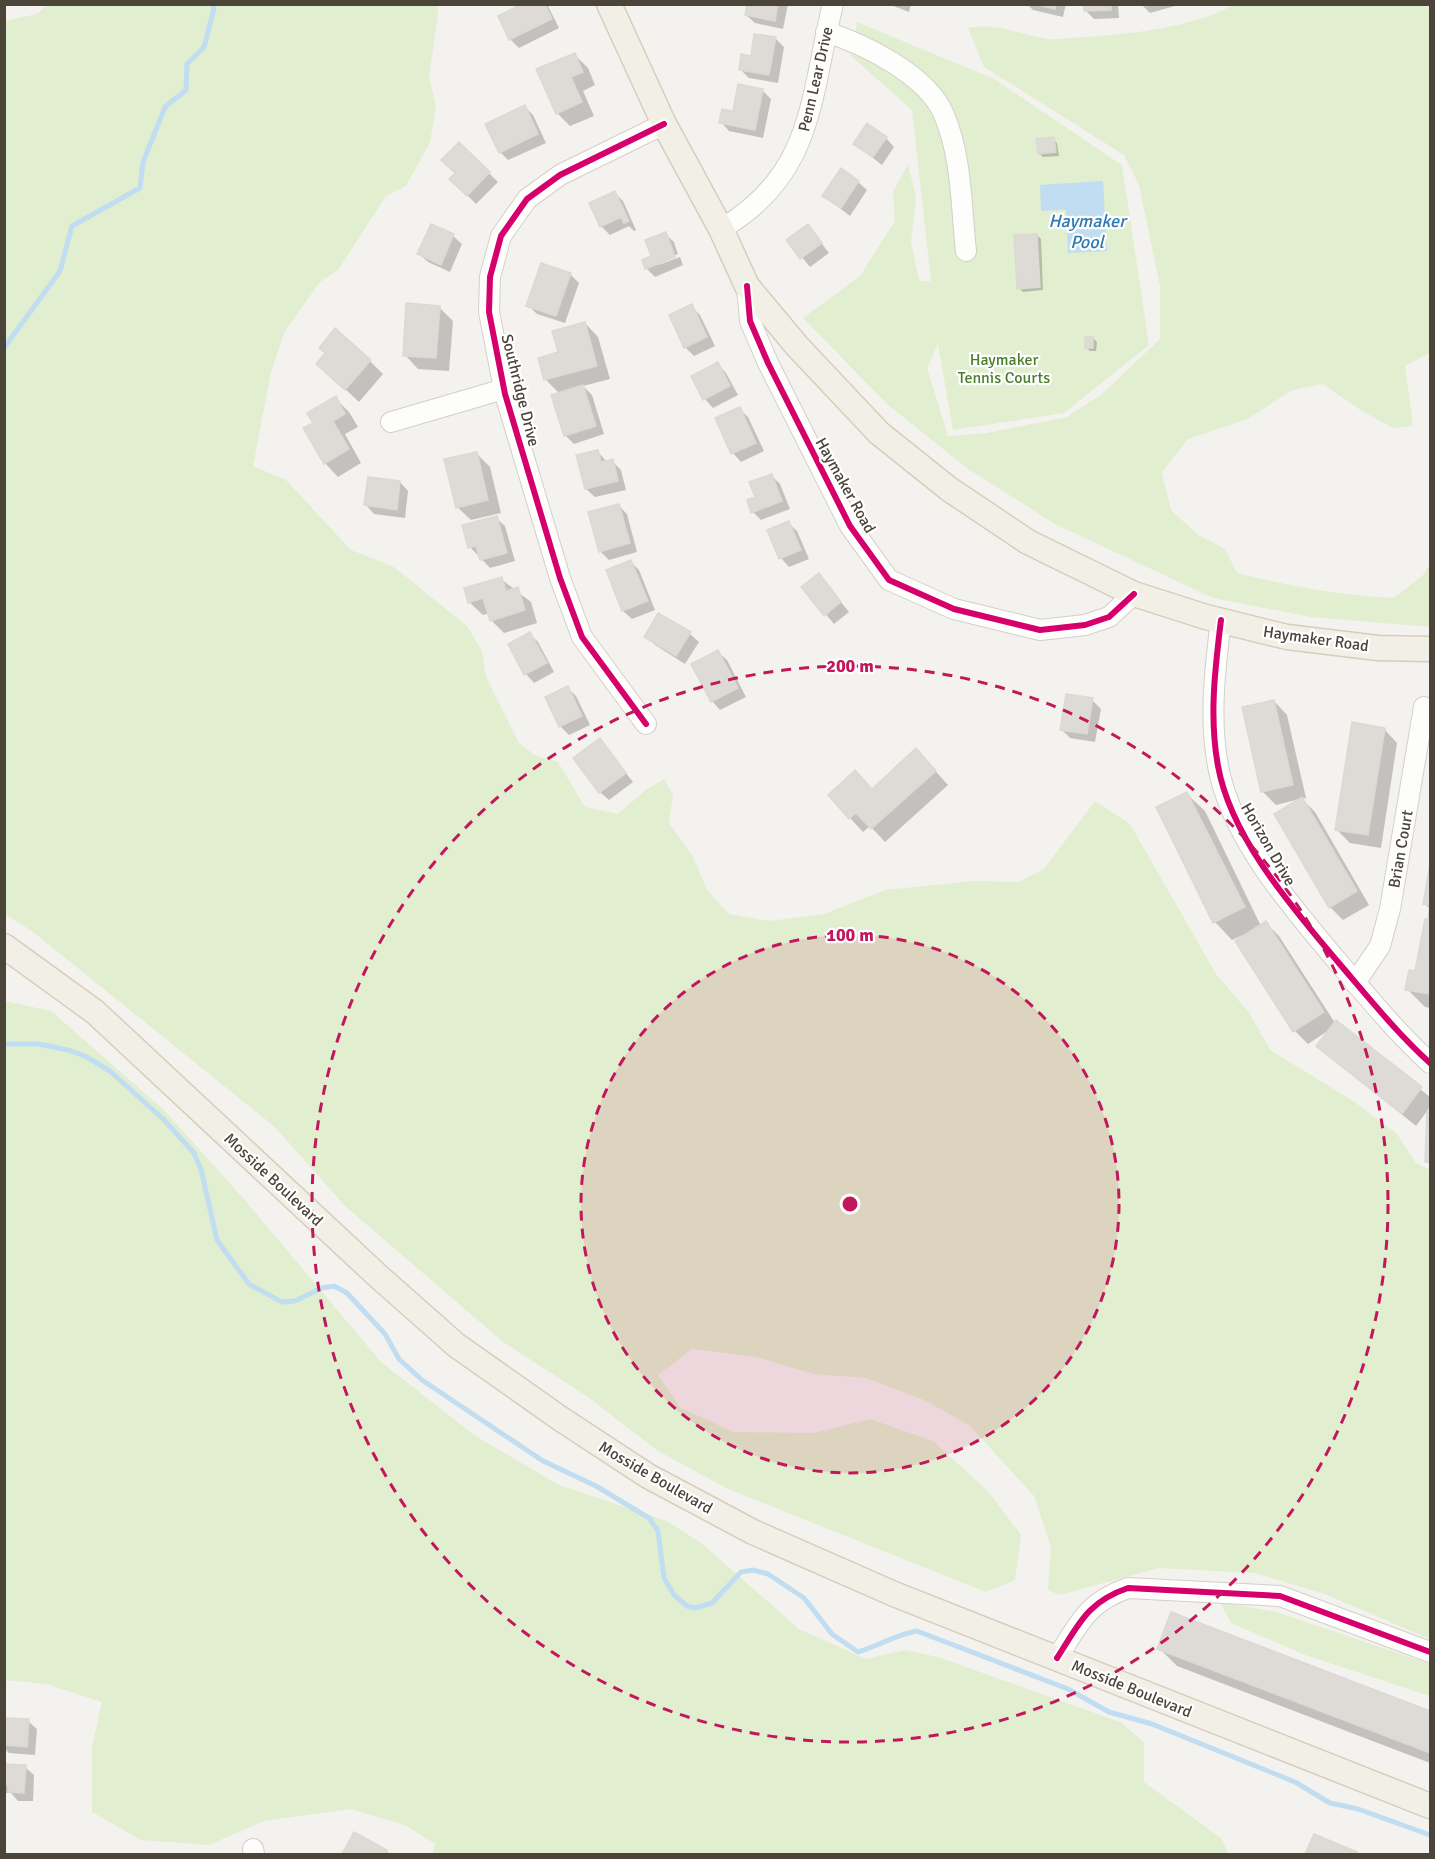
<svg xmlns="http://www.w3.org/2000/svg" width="1435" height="1859" font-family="Signika,sans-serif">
	<rect width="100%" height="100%" fill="#f4f2ee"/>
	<!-- green -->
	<path fill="#e1eecf" d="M48 4 437 5 438 14 429 76 436 107 430 142 406 186 386 196 338 270 320 282 285 331 271 372 253 466 286 480 351 550 394 567 467 626 482 651 486 677 519 743 536 756 558 762 585 807 618 814 647 789 664 779 673 795 669 823 693 857 707 890 729 914 769 921 824 914 885 890 974 881 1018 882 1044 869 1095 801 1130 824 1216 974 1250 1014 1270 1050 1353 1101 1397 1134 1416 1163 1430 1170V1639L1325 1594 1255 1573 1159 1568 1059 1595 1048 1590 1051 1547 1034 1496 969 1425 924 1400 866 1378 813 1374 756 1357 692 1349 658 1375 681 1408 734 1432 814 1433 870 1419 933 1441 988 1491 1021 1535 1015 1580 986 1592 728 1489 658 1451 588 1397 503 1342 345 1206 275 1127 33 932 5 914 4 21 37 14Z
		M1234 5H1430V353L1405 366 1413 426 1393 428 1362 411 1323 384 1292 390 1248 419 1188 439 1162 472 1171 510 1197 534 1225 549 1237 573C1288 586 1342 596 1394 598L1423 575 1430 564V627L1311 617 1213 598 1055 524 968 469 887 404 803 318 860 276 895 221 893 191 908 165 916 196 911 242 919 281H931L912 110 851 56 857 22 994 79 1122 165 1149 345 1064 413 953 430 938 344 927 368 948 436 987 433 1067 417 1102 394 1160 339V286L1139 185 1124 155 984 67 968 28C999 22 1020 35 1049 39 1061 40 1074 37 1086 37 1136 33 1190 28 1234 5Z
		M5 1001 51 1011 163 1109 243 1198 381 1362 474 1435 559 1485 667 1521 701 1543 799 1629 866 1659 905 1650 938 1657 1120 1722 1144 1742V1782L1222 1839 1228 1854H433L435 1844 405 1825 351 1809 264 1821 209 1845 141 1840 92 1812V1748L102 1702 46 1684 5 1680Z
		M1220 1602 1276 1612 1430 1664V1696L1305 1655 1231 1623Z"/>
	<!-- water -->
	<path fill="#c0ddf1" d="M1103 181 1107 251 1068 253 1066 210 1041 211 1040 185Z"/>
	<!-- shadow -->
	<path fill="#0003" d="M525 4H547L559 28 519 48 510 39Z
		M748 4H788L783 29 755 23 746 15Z
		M888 4H911L909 12Z
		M1027 4H1066L1063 17 1033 10Z
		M1085 4H1118L1119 18 1094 19 1085 10Z
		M1141 4H1174L1175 6 1150 13Z
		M775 38 784 47 778 83 749 78 740 69Z
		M574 54 588 68 595 85 583 91 594 116 570 126 557 113Z
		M762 90 771 99 763 138 729 131 721 122Z
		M524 106 533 115 546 143 508 160 500 152Z
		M886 138 894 147 882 165 855 144Z
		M1053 139 1057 143 1059 156 1043 157 1039 153Z
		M459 144 498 182 476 204 451 179 457 173Z
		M858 182 867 190 850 216 824 196Z
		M614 192 623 201 636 230 634 231 629 226 610 235 601 226Z
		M432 226 453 236 462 244 450 272 428 262 419 254Z
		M808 226 829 253 810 267 788 240Z
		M665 234 674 242 678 254 658 262V265L680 257 683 265 655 277 646 268Z
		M1037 235 1041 239 1043 290 1023 292 1019 288Z
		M570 274 579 283 565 323 537 314 528 305Z
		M691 306 700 315 715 346 694 356 685 347Z
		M439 307 453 321 449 371 418 369 405 355Z
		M585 323 598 337 610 379 583 386 592 395 604 434 574 444 565 435 560 394 545 379 560 353Z
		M1093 338 1097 342 1096 351H1090L1086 347Z
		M327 353 370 361 383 374 359 402 318 364Z
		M718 364 726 373 738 395 713 408 705 399 693 377Z
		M335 398 349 412 358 427 345 434 361 463 338 477 325 463 315 423Z
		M739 409 748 417 764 451 741 462 733 453Z
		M598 452 607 462 612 461 621 470 626 490 595 497 586 489Z
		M476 453 490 467 501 513 471 520 457 507Z
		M771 475 780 484 790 509 761 520 753 512 757 498Z
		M400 482 408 491 405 518 374 514 366 505Z
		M618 505 627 514 637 552 609 560 600 551Z
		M496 518 505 526 515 561 490 568 470 547Z
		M788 523 797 531 809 559 789 567 781 558Z
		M631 562 639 570 655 610 632 619 623 611 608 571Z
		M819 575 849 612 834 624 803 587Z
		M501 579 531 602 537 623 504 633 491 620 489 613 483 615 469 602Z
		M530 634 538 642 554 672 534 683 526 674 510 644Z
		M690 634 699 642 685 664 655 645 646 636Z
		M718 652 727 660 746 697 720 710 712 701Z
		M568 688 576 696 590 725 569 735 560 726 547 698Z
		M1092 700 1101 709 1095 742 1070 738 1061 729Z
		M1274 701 1287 715 1306 798 1302 799 1315 812 1369 905 1343 920 1330 907 1300 799 1276 805 1262 791Z
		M1384 729 1397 743 1381 848 1350 843 1336 829Z
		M600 740 633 782 609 800 600 792Z
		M929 764 948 785 885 842 870 826 863 832 830 796 872 790Z
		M1187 794 1205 811 1261 926 1266 923 1279 936 1335 1023 1337 1022 1430 1097V1107L1416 1126 1318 1046 1329 1030 1308 1044 1295 1031 1243 935 1232 940 1215 922Z
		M1430 873V909L1425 904Z
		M1430 913V1008L1425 1007 1407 989 1417 973Z
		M1428 1113H1430V1165L1427 1161Z
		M1172 1614 1430 1713V1763L1177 1666 1159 1648Z
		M4 1719 28 1721 37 1729 35 1755 9 1753 4 1748Z
		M4 1766 25 1767 34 1775 33 1801H18L11 1793H4Z
		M355 1834 386 1851 390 1854H344Z
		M1315 1836 1356 1853 1357 1854H1307Z"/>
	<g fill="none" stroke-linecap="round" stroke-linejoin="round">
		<!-- stream -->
		<path stroke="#c0ddf1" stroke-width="5" d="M4 348 60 271 72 226 140 188 143 162 165 107 186 90 187 64 204 47 214 9 213 4
			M4 1044H38L68 1050 85 1056 110 1071 164 1120 194 1153 201 1169 217 1240 249 1284 282 1302 295 1301 322 1288 334 1286 347 1293 385 1334 399 1359 422 1380 543 1461 596 1486 649 1518 658 1531 664 1578 674 1595 687 1606 695 1608 712 1603 741 1572 753 1570 768 1574 804 1598 832 1634 858 1652C878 1646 897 1634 917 1631L1068 1689 1109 1712 1152 1724 1295 1782 1330 1803 1358 1809 1430 1835"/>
	</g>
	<!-- building -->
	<path fill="#dedbd6" stroke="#dcd9d4" stroke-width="1.5" d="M522 4H545L552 19 509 40 498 16Z
		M747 4H778L775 21 745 15Z
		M1034 4H1056L1055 9Z
		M1084 4H1111V10L1084 11Z
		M754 34 776 37 769 75 739 70 741 54 751 56Z
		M575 53 583 72 571 77 582 102 556 114 536 69Z
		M738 84 763 89 755 130 719 123 722 109 733 111Z
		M525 105 538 134 499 153 485 124Z
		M867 123 887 137 873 157 853 144Z
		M1054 137 1056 152 1038 154 1036 139Z
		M459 142 490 172 467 196 449 179 455 173 441 160Z
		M841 168 859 181 841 208 822 196Z
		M615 191 629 221 624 223 621 217 600 227 589 203Z
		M431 224 454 234 441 265 417 254Z
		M808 224 822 243 800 259 786 240Z
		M666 232 675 257 645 269 642 260 651 256 645 240Z
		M1037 234 1040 287 1017 289 1014 235Z
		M541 263 571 273 556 316 526 306Z
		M406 303 440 306 436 358 403 356Z
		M692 304 707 337 684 348 669 315Z
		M585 322 597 366 544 380 538 358 558 352 552 331Z
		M335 328 371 360 345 390 316 364 325 353 319 348Z
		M1085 337H1093V348H1085Z
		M718 362 730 386 703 400 691 376Z
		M583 385 596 426 564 436 551 395Z
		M336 396 345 414 333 421 349 449 324 464 303 428 313 423 307 413Z
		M740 407 756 443 731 454 715 418Z
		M598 450 601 462 613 459 618 481 585 489 576 455Z
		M477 452 488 500 456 508 444 459Z
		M772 474 782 501 751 513 747 500 755 497 749 482Z
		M368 477 400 481 397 510 364 505Z
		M619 504 630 543 599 552 588 512Z
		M497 516 507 553 480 560 476 546 468 548 462 525Z
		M789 521 801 550 779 559 767 530Z
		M631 560 648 601 622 611 606 570Z
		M819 573 841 602 824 616 801 587Z
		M502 577 506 591 518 587 525 610 490 621 483 598 468 603 464 588Z
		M658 613 691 632 676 656 644 637Z
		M530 632 547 663 524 675 508 644Z
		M718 650 738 688 711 702 691 664Z
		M568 686 582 716 559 727 545 697Z
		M1066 694 1093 698 1087 734 1060 730Z
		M1274 700 1293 785 1261 792 1242 707Z
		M1352 722 1385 728 1368 835 1335 830Z
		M600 738 626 773 599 793 573 758Z
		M916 748 936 771 871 829 856 813 849 819 828 795 855 770 872 789Z
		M1187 792 1245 907 1213 923 1156 807Z
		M1302 797 1357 891 1329 908 1274 814Z
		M1430 864V994L1405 990 1409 970 1415 971 1425 919H1428L1430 905 1423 904Z
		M1266 921 1324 1012 1293 1032 1235 941Z
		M1336 1020 1422 1087 1402 1114 1316 1046Z
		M1427 1111H1430V1162H1425Z
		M1171 1612 1430 1711V1753L1157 1649Z
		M4 1718 29 1719 27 1747 4 1745Z
		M4 1764 26 1765 24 1793 8 1792V1785H4Z
		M354 1832 387 1850 385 1854H342Z
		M1314 1834 1357 1852 1356 1854H1305Z"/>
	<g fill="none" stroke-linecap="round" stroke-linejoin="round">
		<defs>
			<path id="minor" d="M826 32C864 44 928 75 944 115 962 157 961 206 966 251
				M721 229C814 175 810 97 833 4
				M747 286 750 321 768 363 850 526 889 580 954 609 1040 630 1085 625 1109 617 1134 594
				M391 422 504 389
				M1221 620C1215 669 1209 717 1218 766 1231 838 1292 907 1338 962 1368 997 1396 1032 1430 1063
				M646 724 582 637 560 578 505 394 489 312 490 277 501 236 527 199 560 175 664 124
				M1355 983 1380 946 1390 909 1424 707
				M1057 1658C1079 1624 1087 1602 1128 1588L1280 1596 1430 1652
				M253 1849 254 1854"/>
			<path id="major" d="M609 4 664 124 721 229 747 286 797 346 879 433 949 489 1028 542 1134 594 1206 617 1287 637 1378 648 1430 649
				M4 946 95 1012 378 1276 456 1345 561 1419 648 1476 753 1532 894 1594 1430 1806"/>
		</defs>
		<!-- minor casing -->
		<use href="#minor" stroke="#d2d0cb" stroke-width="22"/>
		<!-- major casing -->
		<use href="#major" stroke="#d6cebb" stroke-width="27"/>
		<!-- minor -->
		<use href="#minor" stroke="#fdfdfc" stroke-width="20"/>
		<!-- major -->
		<use href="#major" stroke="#f2efe6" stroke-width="24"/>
		<defs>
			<path id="cycleway" d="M747 286 750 321 768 363 850 526 889 580 954 609 1040 630 1085 625 1109 617 1134 594
				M1221 620C1215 669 1209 717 1218 766 1231 838 1292 907 1338 962 1368 997 1396 1032 1430 1063
				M646 724 582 637 560 578 505 394 489 312 490 277 501 236 527 199 560 175 664 124
				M1057 1658C1079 1624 1087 1602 1128 1588L1280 1596 1430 1652"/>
		</defs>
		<!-- cycleway casing -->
		<use href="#cycleway" stroke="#fff" stroke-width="10"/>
		<!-- cycleway -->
		<use href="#cycleway" stroke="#d6006c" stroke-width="6"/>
	</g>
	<!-- distance rings -->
	<circle cx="850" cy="1204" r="269" fill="#c2185b" fill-opacity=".12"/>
	<g fill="none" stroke="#c2185b" stroke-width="3" stroke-dasharray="10 8">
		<circle cx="850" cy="1204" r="269"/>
		<circle cx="850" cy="1204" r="538"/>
	</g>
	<g text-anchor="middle" stroke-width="4.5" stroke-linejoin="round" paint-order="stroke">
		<!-- street labels -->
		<g font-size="16" fill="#4b4439" stroke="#fff">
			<text transform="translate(815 79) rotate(-77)" y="6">Penn Lear Drive</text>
			<text transform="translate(521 390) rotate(76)" y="6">Southridge Drive</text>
			<text transform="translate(846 485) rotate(61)" y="6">Haymaker Road</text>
			<text transform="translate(1316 638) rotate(8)" y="6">Haymaker Road</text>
			<text transform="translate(1269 844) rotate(60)" y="6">Horizon Drive</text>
			<text transform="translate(1400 849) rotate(-80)" y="6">Brian Court</text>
			<text transform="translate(274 1179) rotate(43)" y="6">Mosside Boulevard</text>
			<text transform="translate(656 1477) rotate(30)" y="6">Mosside Boulevard</text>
			<text transform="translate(1132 1688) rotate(22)" y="6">Mosside Boulevard</text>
		</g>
		<!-- park labels -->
		<g font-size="16" fill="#4a7f2a" stroke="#fff">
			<text x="1004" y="365">Haymaker<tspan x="1004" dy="18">Tennis Courts</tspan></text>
		</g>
		<!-- water labels -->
		<g font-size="18" font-style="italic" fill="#2e7ab2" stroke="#fff">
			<text x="1087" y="227">Haymaker<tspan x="1087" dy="21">Pool</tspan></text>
		</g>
	</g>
	<circle cx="850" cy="1204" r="9" fill="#c2185b" stroke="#fff" stroke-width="3"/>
	<g font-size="18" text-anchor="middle" font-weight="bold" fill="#c2185b" stroke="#fff" stroke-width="4.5" stroke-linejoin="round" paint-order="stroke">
		<text x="850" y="672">200 m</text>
		<text x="850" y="941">100 m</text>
	</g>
	<!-- border -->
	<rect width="1435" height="1859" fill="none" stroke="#4b4439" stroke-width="12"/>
</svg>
